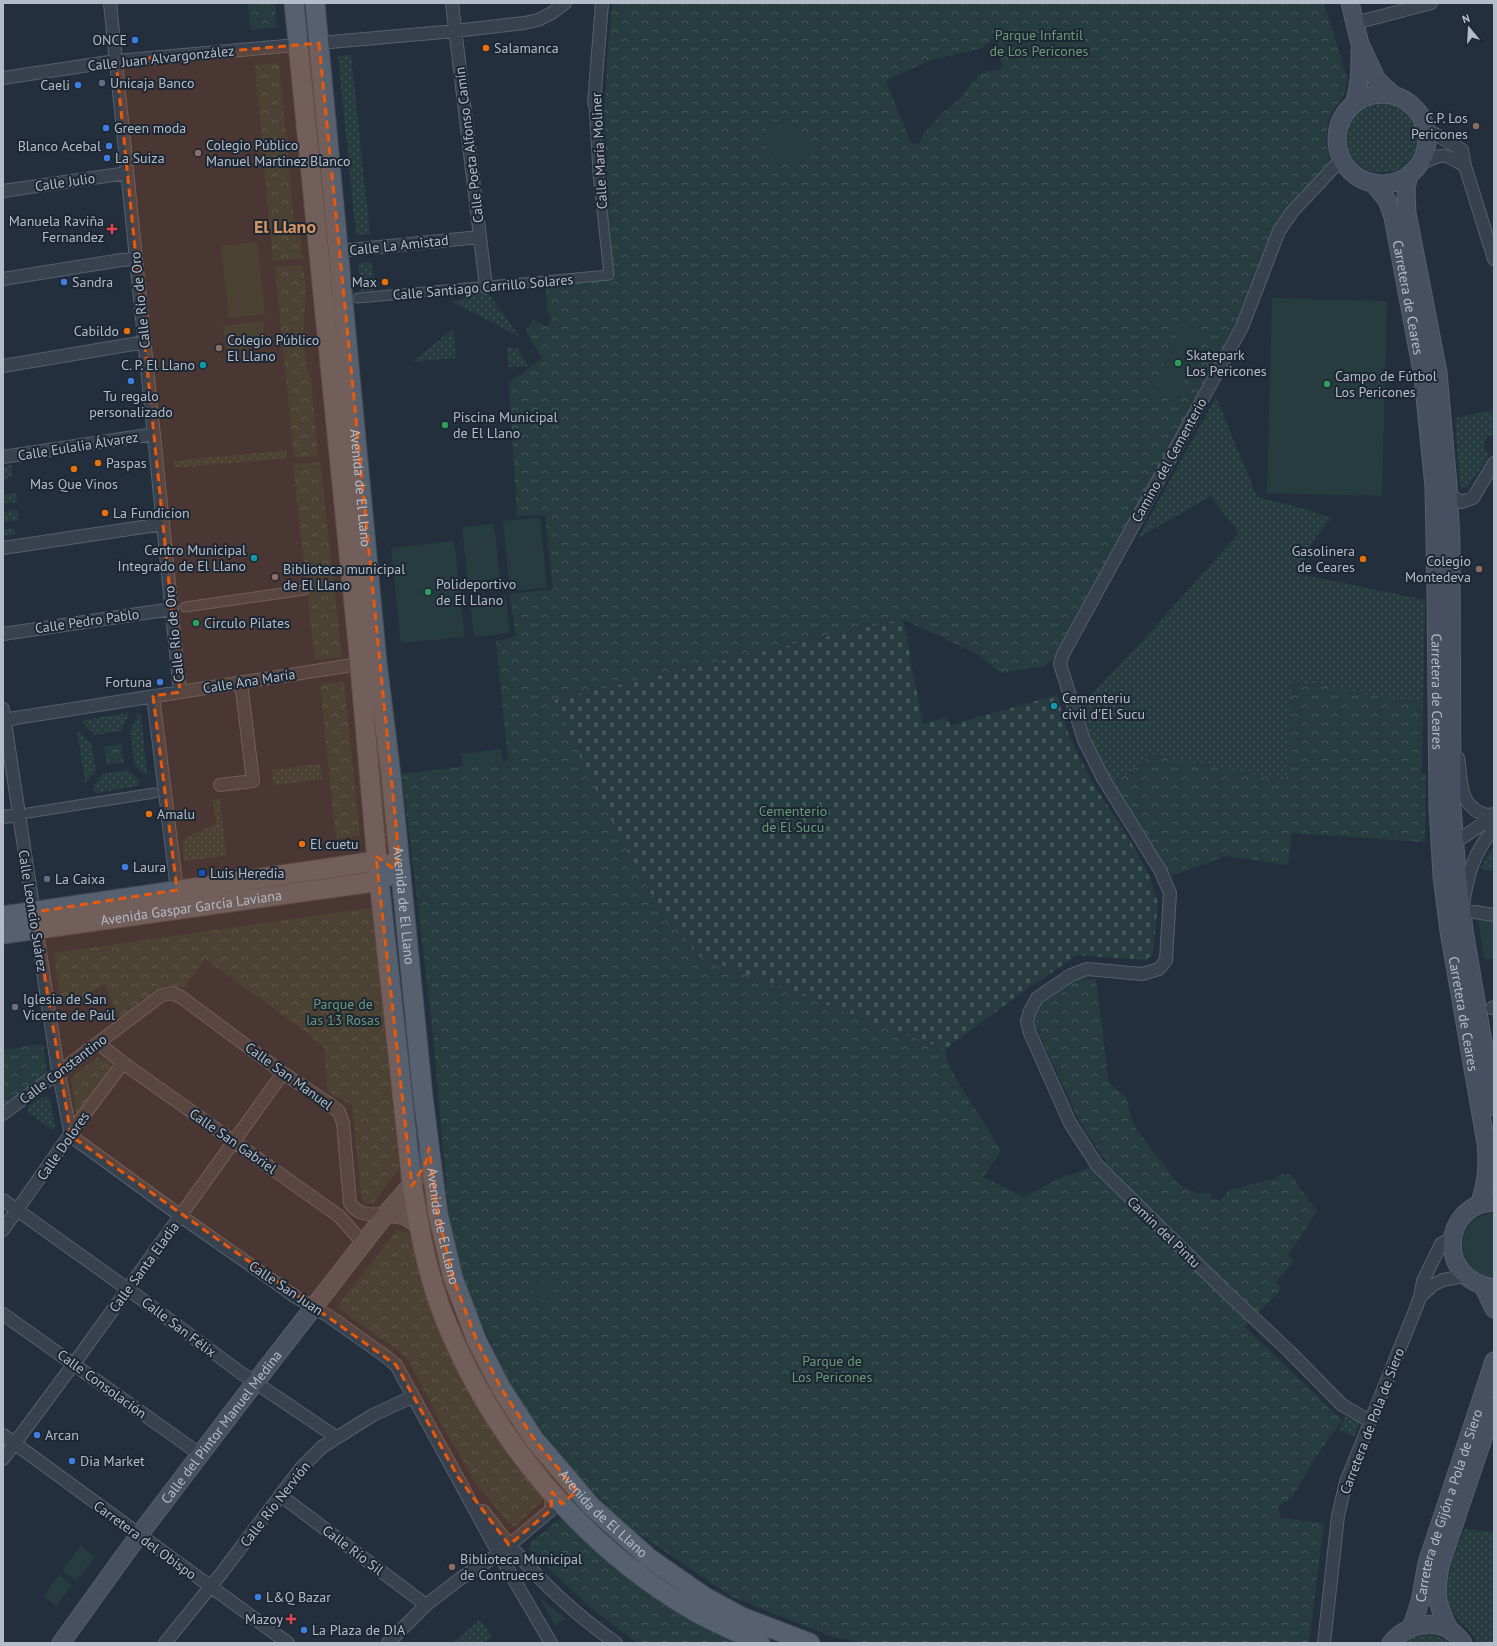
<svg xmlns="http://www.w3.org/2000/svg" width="1497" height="1646" font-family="'PT Sans',sans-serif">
	<defs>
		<pattern id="grass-dots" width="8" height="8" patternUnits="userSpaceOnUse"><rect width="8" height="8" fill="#263c3f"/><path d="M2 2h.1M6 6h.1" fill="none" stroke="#435659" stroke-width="1.8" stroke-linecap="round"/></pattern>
		<pattern id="forest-crowns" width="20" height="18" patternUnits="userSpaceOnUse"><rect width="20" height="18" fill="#263c3f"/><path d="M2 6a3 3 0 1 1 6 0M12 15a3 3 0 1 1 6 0" fill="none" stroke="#435659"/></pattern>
		<pattern id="cemetery-stones" width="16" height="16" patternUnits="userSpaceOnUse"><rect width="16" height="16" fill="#263c3f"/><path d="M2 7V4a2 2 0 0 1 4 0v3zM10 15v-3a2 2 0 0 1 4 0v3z" fill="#435659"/></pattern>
	</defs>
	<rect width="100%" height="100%" fill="#242f3e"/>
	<!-- grass -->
	<path fill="url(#grass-dots)" d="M351 55 370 234 356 235 338 56Z
		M1346 137a36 36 0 1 1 72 0a36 36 0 1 1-72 0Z
		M372 262 375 290 361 291 358 263Z
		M485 289 520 337 453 302Z
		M453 329 456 358 412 362Z
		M507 347 517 348 529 366 508 367Z
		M1216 397 1257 497 1305 509 1331 518 1313 541 1299 574 1425 600 1423 702 1401 700 1286 781 1152 755 1112 785 1089 734 1082 704 1146 637 1239 533 1211 496 1138 538Z
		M1494 410V433L1486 438C1484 445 1484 450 1489 455L1469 486 1466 489 1460 485 1455 418Z
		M286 450 287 458 174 468V461Z
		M11 465 13 477 3 479V467Z
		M16 493 17 502 3 504V495Z
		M17 510 19 520 5 522 4 512Z
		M14 528 15 534 3 536V530Z
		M372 677 388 843H385L383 841 369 678Z
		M128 713 129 714 121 731 95 735 82 722 84 720Z
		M138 714H141L147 773 144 774 135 766 130 732Z
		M77 731 91 742 96 771 85 783Z
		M320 764 322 779 274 785 272 770Z
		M128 770 140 781 138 786 97 793 94 791V785L103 774Z
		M220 798 226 856 184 861 183 839 216 824 213 799Z
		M1494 846V871L1481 869 1486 857Z
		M47 1096 50 1099 55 1126 52 1130 28 1112V1106L39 1099Z
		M1345 1417 1360 1422 1354 1437 1339 1429Z
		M1464 1529 1494 1532V1643H1477C1471 1630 1459 1622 1452 1611 1438 1587 1457 1553 1464 1529Z
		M480 1620 492 1637 484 1643H452Z
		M1424 1633C1435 1634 1442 1637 1451 1643H1403L1414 1636Z"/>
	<!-- forest -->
	<path fill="url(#forest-crowns)" fill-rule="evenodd" d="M248 3H275L277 27 250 30Z
		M613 3H1324L1348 80 1344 95 1334 109 1328 122 1326 141 1330 162 1329 166 1287 209 1238 326 1059 653 1045 666 1001 673 977 654 903 619 555 700 660 910 700 957 945 1049 948 1065 1001 1151 983 1177 1024 1197 1054 1181 1106 1161 1080 1123 1035 1024 1039 1007 1060 990 1080 978 1096 979 1109 1083 1126 1097 1134 1126 1179 1185 1199 1194 1210 1193 1211 1198 1220 1201 1229 1190 1270 1180 1283 1174H1290L1317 1211 1288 1256 1294 1261 1276 1282 1282 1288 1245 1327 1342 1420 1314 1460 1293 1496 1278 1507 1280 1518 1324 1523 1309 1643H860L828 1635 732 1597 630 1528 573 1472 534 1420 509 1383 474 1305 461 1271 449 1220 433 1034 402 774 508 761 496 641 516 636 509 594 553 589 545 515 517 516 509 383 542 358 526 331 533 319 547 327 551 320 547 308 545 281 609 275 594 103H605L608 44ZM992 39 997 45C997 53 997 58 1003 64L1000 70 992 71 982 73 971 83 961 98 941 114 923 134 919 144 911 143 886 81 897 75 934 59 983 48ZM562 1284 553 1290 551 1301 532 1290Z
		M279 63 295 231H300L303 258 273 261 255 65Z
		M303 265 306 290 303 334 306 365 311 379 318 456 294 458 275 267Z
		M320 462 342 657 315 660 293 465Z
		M1292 681 1401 700 1423 702 1422 773H1426L1425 842 1292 833 1288 865 1226 856 1169 877 1165 866 1112 785 1152 755 1286 780Z
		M344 682 360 836 336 839 320 685Z
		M121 744 124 762 107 765 104 747Z
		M370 908 372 911 399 1169 373 1203 367 1204 364 1202 361 1191 352 1105 328 1092 324 1048 306 1032 205 959 185 987 163 986 120 1018 104 984 71 1006 60 999 54 953Z
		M43 1044 47 1074 3 1107V1050Z
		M97 1057 107 1060 111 1063V1069L78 1113H76L71 1078Z
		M398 1231 406 1232 410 1235 426 1293 455 1362 498 1441 543 1498V1500L517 1525 513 1526 509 1523 478 1486 443 1427 409 1362 400 1352 337 1307 394 1234Z
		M559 1519 567 1520C603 1562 648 1595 695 1623 708 1631 723 1637 737 1643H637L591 1608 529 1550 530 1543Z"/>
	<!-- cemetery -->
	<path fill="url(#cemetery-stones)" d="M903 619 923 724 947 717 950 725 1057 695 1068 733 1077 753 1097 790 1128 837 1148 873 1158 903 1153 953 1146 960 1077 955 1017 996 945 1049 700 957 660 910 600 799 554 700Z"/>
	<!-- garden -->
	<path fill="#263c3f" d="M768 120C776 121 789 122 795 127 801 132 815 152 807 159 804 162 797 162 793 163 765 167 762 140 768 120Z
		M257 242 265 314 229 318 221 246Z
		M1272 298 1387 301 1382 496 1267 493Z
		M263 321 266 346 226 350 223 326Z
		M1182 325 1206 336 1175 401 1151 390Z
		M540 518 547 588 510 591 503 521Z
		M494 524 501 587 469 590 462 527Z
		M454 541 465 637 401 643 391 548Z
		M506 596 510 633 474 637 470 600Z
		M501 749 503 763 463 767 461 754Z
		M1478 919 1494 922V959H1484Z
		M1489 1213H1494V1278C1468 1278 1453 1244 1470 1224 1475 1218 1482 1216 1489 1213Z
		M555 1274 562 1284 553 1290 552 1301 539 1300 532 1290Z
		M81 1546 95 1557 76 1581 62 1570Z
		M59 1575 72 1585 56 1606 43 1596Z
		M539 1597 566 1619 555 1625Z"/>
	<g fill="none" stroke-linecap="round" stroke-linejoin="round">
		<defs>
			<path id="pedestrian" d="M358 298 609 275 598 173 594 103
				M185 607 304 590
				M28 813 154 793"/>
			<path id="minor" d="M110 3 180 692
				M452 3 486 287
				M1355 23 1431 3
				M3 78 116 61 455 31 524 23 538 20 552 13 565 3
				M594 103 602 3
				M1426 132 1435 134 1462 150 1465 166 1494 259
				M1341 158 1336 165 1292 212 1279 231 1242 327 1063 654 1060 664 1084 740 1103 778 1160 870 1170 893 1166 960 1159 969 1142 974 1087 969 1071 975 1037 998 1030 1011 1027 1021 1030 1033 1070 1123 1097 1165 1224 1290 1289 1351 1342 1405 1370 1421
				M1419 165C1442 153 1443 152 1465 166
				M3 191 127 173
				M319 253 480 237
				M3 279 121 260 136 259
				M3 366 145 342
				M3 457 154 434
				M1449 494 1461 502 1473 498 1494 463
				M3 548 163 524
				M3 634 172 609
				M153 696 177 890
				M3 709 57 1064 71 1136 189 1222 296 1297 330 1317 385 1356 396 1365 499 1554 551 1643
				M3 720 365 663
				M1458 758C1460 769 1460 781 1463 792 1466 805 1481 818 1494 814
				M220 785 253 781 241 682
				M3 817 19 815
				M1494 829C1472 853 1467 879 1462 910L1494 915
				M1450 846 1494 816
				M1492 1008 1494 1007
				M98 1043 123 1063 339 1216 363 1243
				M3 1114 162 995 172 993 181 997 283 1073 328 1103 339 1112 343 1123 350 1203C358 1216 372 1215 386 1214
				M3 1200 136 1295 241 1373 336 1437
				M3 1230 78 1123 123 1063
				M1420 1297 1433 1285 1443 1280 1465 1276
				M3 1314 201 1455
				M3 1435 288 1643
				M3 1459 81 1354 283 1073
				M280 1495 426 1605
				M483 1511C520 1561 564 1607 616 1643
				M165 1643 220 1575 301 1468 322 1447 373 1415 412 1397
				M388 1643 426 1605 461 1578 499 1554 551 1510 552 1492
				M1324 1643 1338 1516 1346 1482 1416 1308 1420 1297 1423 1281 1441 1244 1452 1238"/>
			<g id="secondary">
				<path d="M1350 3 1360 44 1377 80 1393 95"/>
				<circle cx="1382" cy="139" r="45"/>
				<path d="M1354 104C1360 86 1360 70 1360 51"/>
				<path d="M1409 175 1406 188 1407 213 1438 372 1448 485 1451 541 1452 806 1457 873 1464 930 1494 1107"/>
				<path id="s1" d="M1373 183 1387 200 1393 217 1423 377 1434 487 1436 593 1438 806 1442 876 1449 931 1486 1143C1488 1165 1487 1183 1479 1205"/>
				<path d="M1494 1202C1443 1203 1434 1279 1494 1288"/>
				<path d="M386 1214C401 1214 406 1215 418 1225"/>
				<path d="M1483 1286 1494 1309"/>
				<path id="s2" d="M1412 1626 1420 1602 1427 1563 1494 1361"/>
				<path d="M1449 1629C1436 1603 1435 1594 1440 1566L1494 1406"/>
				<path id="s3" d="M61 1643 139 1535 247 1393 386 1214 412 1184 426 1162 429 1148"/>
				<path d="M1391 1643C1410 1620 1445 1616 1463 1643"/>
			</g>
			<g id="primary">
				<path d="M294 3 358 644 377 861 412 1184C419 1228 427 1273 443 1314 490 1436 581 1545 694 1611 715 1623 738 1632 760 1643"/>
				<path id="s4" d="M315 3 377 662 391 775 423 1097 438 1214 453 1278 477 1341 501 1388 534 1439 591 1506 649 1558 705 1597 742 1617 810 1643"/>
				<path d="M3 916 377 861 388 865"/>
				<path id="s5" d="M3 934 380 881 389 875"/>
			</g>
		</defs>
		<!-- pedestrian casing -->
		<use href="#pedestrian" stroke="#565f6c" stroke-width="11"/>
		<!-- minor casing -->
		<use href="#minor" stroke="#565f6c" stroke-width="14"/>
		<!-- secondary casing -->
		<use href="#secondary" stroke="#565f6c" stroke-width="19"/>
		<!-- primary casing -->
		<use href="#primary" stroke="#414a57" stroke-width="21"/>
		<!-- pedestrian -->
		<use href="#pedestrian" stroke="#38414e" stroke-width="9"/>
		<!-- minor -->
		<use href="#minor" stroke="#38414e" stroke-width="12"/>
		<!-- secondary -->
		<use href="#secondary" stroke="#465061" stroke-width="17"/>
		<!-- primary -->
		<use href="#primary" stroke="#56606e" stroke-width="19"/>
	</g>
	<!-- marked area -->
	<path fill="#e8590c" fill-opacity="0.2" stroke="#e8590c" stroke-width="3" stroke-dasharray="8 5" stroke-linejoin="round" d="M319 43 399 856 394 869 376 856 412 1186 426 1162 429 1148 438 1214 453 1278 477 1341 501 1388 534 1439 577 1491 562 1504 552 1492 551 1510 509 1545 458 1477 396 1365 71 1136 34 912 177 890 153 696 180 692 116 61Z"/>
	<!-- markers -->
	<g fill="#3f7fe0" stroke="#1d2633" stroke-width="1.5">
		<circle cx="135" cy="40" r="4"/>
		<circle cx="78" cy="85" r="4"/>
		<circle cx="106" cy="128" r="4"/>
		<circle cx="109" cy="146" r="4"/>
		<circle cx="107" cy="158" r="4"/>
		<circle cx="64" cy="282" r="4"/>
		<circle cx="131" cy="381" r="4"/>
		<circle cx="160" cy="682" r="4"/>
		<circle cx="125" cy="867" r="4"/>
		<circle cx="37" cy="1435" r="4"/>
		<circle cx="72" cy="1461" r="4"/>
		<circle cx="258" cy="1597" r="4"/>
		<circle cx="304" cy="1630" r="4"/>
	</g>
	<g fill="#e8710a" stroke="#1d2633" stroke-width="1.5">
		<circle cx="486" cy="48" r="4"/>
		<circle cx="385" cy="282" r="4"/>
		<circle cx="127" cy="331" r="4"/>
		<circle cx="98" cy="463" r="4"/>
		<circle cx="74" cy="469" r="4"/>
		<circle cx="105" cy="513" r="4"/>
		<circle cx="1363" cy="559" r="4"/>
		<circle cx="149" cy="814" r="4"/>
		<circle cx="302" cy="844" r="4"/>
	</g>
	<g fill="#5c6f8a" stroke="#1d2633" stroke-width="1.5">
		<circle cx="102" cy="83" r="4"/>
		<circle cx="47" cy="879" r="4"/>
	</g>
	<g fill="#8d6e63" stroke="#1d2633" stroke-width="1.5">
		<circle cx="1476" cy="126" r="4"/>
		<circle cx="198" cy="153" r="4"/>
		<circle cx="219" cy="348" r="4"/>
		<circle cx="1479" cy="569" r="4"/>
		<circle cx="275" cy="577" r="4"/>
		<circle cx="452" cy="1567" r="4"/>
	</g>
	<g fill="#e0444e" stroke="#1d2633" stroke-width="1.5">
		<path d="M110 223h4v4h4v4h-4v4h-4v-4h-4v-4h4z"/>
		<path d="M289 1613h4v4h4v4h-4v4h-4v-4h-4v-4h4z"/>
	</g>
	<g fill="#2e9e5b" stroke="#1d2633" stroke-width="1.5">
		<circle cx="1178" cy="363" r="4"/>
		<circle cx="1327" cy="384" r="4"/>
		<circle cx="445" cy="425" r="4"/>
		<circle cx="428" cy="592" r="4"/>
		<circle cx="196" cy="623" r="4"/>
	</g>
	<g fill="#0f9aa8" stroke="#1d2633" stroke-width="1.5">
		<circle cx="203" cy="365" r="4"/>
		<circle cx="254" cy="558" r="4"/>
		<circle cx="1054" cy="706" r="4"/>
	</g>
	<rect fill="#1a4fb4" stroke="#1d2633" stroke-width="1.5" x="198" y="869" width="8" height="8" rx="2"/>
	<circle fill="#6b7280" stroke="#1d2633" stroke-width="1.5" cx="15" cy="1007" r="4"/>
	<g text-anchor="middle" stroke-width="4" stroke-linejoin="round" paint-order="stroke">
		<!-- park labels -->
		<g font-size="14" fill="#6b9a76" stroke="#1d2633">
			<text x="1039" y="40">Parque Infantil<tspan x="1039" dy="16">de Los Pericones</tspan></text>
			<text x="793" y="816">Cementerio<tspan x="793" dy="16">de El Sucu</tspan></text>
			<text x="343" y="1009">Parque de<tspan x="343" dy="16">las 13 Rosas</tspan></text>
			<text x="832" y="1366">Parque de<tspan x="832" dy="16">Los Pericones</tspan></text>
		</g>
		<!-- poi labels -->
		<g font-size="14" fill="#b4bcc9" stroke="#1d2633" text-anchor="start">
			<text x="127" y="45" text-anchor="end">ONCE</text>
			<text x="494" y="53">Salamanca</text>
			<text x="110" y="88">Unicaja Banco</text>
			<text x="70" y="90" text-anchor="end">Caeli</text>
			<text x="1468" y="123" text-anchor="end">C.P. Los<tspan x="1468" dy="16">Pericones</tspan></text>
			<text x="114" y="133">Green moda</text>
			<text x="206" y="150">Colegio Público<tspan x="206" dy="16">Manuel Martinez Blanco</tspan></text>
			<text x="101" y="151" text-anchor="end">Blanco Acebal</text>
			<text x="115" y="163">La Suiza</text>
			<text x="104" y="226" text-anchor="end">Manuela Raviña<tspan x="104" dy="16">Fernandez</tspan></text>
			<text x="72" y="287">Sandra</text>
			<text x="377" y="287" text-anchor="end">Max</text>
			<text x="119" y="336" text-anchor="end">Cabildo</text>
			<text x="227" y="345">Colegio Público<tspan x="227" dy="16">El Llano</tspan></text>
			<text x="1186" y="360">Skatepark<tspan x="1186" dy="16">Los Pericones</tspan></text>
			<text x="195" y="370" text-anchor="end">C. P. El Llano</text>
			<text x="1335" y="381">Campo de Fútbol<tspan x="1335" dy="16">Los Pericones</tspan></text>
			<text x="131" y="401" text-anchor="middle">Tu regalo<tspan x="131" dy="16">personalizado</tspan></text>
			<text x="453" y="422">Piscina Municipal<tspan x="453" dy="16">de El Llano</tspan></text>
			<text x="106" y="468">Paspas</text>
			<text x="74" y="489" text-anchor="middle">Mas Que Vinos</text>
			<text x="113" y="518">La Fundicion</text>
			<text x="246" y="555" text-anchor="end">Centro Municipal<tspan x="246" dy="16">Integrado de El Llano</tspan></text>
			<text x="1355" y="556" text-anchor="end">Gasolinera<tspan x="1355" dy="16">de Ceares</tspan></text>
			<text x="1471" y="566" text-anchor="end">Colegio<tspan x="1471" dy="16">Montedeva</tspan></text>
			<text x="283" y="574">Biblioteca municipal<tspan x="283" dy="16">de El Llano</tspan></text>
			<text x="436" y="589">Polideportivo<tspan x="436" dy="16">de El Llano</tspan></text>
			<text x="204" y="628">Circulo Pilates</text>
			<text x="152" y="687" text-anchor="end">Fortuna</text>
			<text x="1062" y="703">Cementeriu<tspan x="1062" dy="16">civil d'El Sucu</tspan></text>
			<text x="157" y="819">Amalu</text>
			<text x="310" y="849">El cuetu</text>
			<text x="133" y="872">Laura</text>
			<text x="210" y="878">Luis Heredia</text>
			<text x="55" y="884">La Caixa</text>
			<text x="23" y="1004">Iglesia de San<tspan x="23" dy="16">Vicente de Paúl</tspan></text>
			<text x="45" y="1440">Arcan</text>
			<text x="80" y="1466">Dia Market</text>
			<text x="460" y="1564">Biblioteca Municipal<tspan x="460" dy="16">de Contrueces</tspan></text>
			<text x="266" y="1602">L&amp;Q Bazar</text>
			<text x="283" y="1624" text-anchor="end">Mazoy</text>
			<text x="312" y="1635">La Plaza de DIA</text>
		</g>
		<!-- street labels -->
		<g font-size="14" fill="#b4bcc9" stroke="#1d2633">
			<text transform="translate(161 58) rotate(-6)" y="5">Calle Juan Alvargonzález</text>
			<text transform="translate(469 145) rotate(-97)" y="5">Calle Poeta Alfonso Camín</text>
			<text transform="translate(599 151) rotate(-93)" y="5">Calle María Moliner</text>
			<text transform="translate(65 182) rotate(-8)" y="5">Calle Julio</text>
			<text transform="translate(399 245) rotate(-6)" y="5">Calle La Amistad</text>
			<text transform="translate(483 287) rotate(-5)" y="5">Calle Santiago Carrillo Solares</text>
			<text dy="5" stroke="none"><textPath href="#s1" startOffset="122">Carretera de Ceares</textPath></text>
			<text transform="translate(140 300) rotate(-96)" y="5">Calle Río de Oro</text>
			<text transform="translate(78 446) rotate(-9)" y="5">Calle Eulalia Álvarez</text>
			<text transform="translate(1169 460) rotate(-61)" y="5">Camino del Cementerio</text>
			<text dy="5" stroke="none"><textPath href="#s4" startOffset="487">Avenida de El Llano</textPath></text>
			<text transform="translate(87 621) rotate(-8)" y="5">Calle Pedro Pablo</text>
			<text transform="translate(174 634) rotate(-96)" y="5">Calle Río de Oro</text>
			<text transform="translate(249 681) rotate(-9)" y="5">Calle Ana María</text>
			<text dy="5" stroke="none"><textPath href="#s1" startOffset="518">Carretera de Ceares</textPath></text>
			<text dy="5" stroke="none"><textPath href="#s4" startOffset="907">Avenida de El Llano</textPath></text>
			<text dy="5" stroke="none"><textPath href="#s5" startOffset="190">Avenida Gaspar García Laviana</textPath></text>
			<text transform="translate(33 911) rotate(81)" y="5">Calle Leoncio Suárez</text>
			<text dy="5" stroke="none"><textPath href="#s1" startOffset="842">Carretera de Ceares</textPath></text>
			<text transform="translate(63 1069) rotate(-37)" y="5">Calle Constantino</text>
			<text transform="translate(289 1076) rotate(36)" y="5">Calle San Manuel</text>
			<text transform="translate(233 1141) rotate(35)" y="5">Calle San Gabriel</text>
			<text transform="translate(63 1146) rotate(-55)" y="5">Calle Dolores</text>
			<text dy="5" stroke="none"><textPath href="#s4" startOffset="1230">Avenida de El Llano</textPath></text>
			<text transform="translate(1164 1232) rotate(44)" y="5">Camin del Pintu</text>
			<text transform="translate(144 1267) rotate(-54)" y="5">Calle Santa Eladia</text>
			<text transform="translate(286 1288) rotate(34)" y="5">Calle San Juan</text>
			<text transform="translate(179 1327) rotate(37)" y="5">Calle San Félix</text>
			<text transform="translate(102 1384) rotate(36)" y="5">Calle Consolación</text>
			<text transform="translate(1372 1421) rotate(-69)" y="5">Carretera de Pola de Siero</text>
			<text dy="5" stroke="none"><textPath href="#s3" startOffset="269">Calle del Pintor Manuel Medina</textPath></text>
			<text transform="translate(275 1504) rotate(-52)" y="5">Calle Río Nervión</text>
			<text dy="5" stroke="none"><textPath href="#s2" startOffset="126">Carretera de Gijón a Pola de Siero</textPath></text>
			<text dy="5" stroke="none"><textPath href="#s4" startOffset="1566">Avenida de El Llano</textPath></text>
			<text transform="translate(145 1540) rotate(36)" y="5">Carretera del Obispo</text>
			<text transform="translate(353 1550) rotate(37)" y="5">Calle Río Sil</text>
		</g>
		<!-- district labels -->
		<g font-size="18" font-weight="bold" fill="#d59563" stroke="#1d2633">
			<text x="285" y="233">El Llano</text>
		</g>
	</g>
	<!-- border -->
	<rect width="1497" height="1646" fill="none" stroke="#b4bcc9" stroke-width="8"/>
	<!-- north arrow -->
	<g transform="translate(1469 28) rotate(342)" stroke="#1d2633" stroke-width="3" paint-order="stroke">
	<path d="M0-3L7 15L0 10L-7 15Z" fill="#b4bcc9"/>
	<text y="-6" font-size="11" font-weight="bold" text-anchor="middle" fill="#b4bcc9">N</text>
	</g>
</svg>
